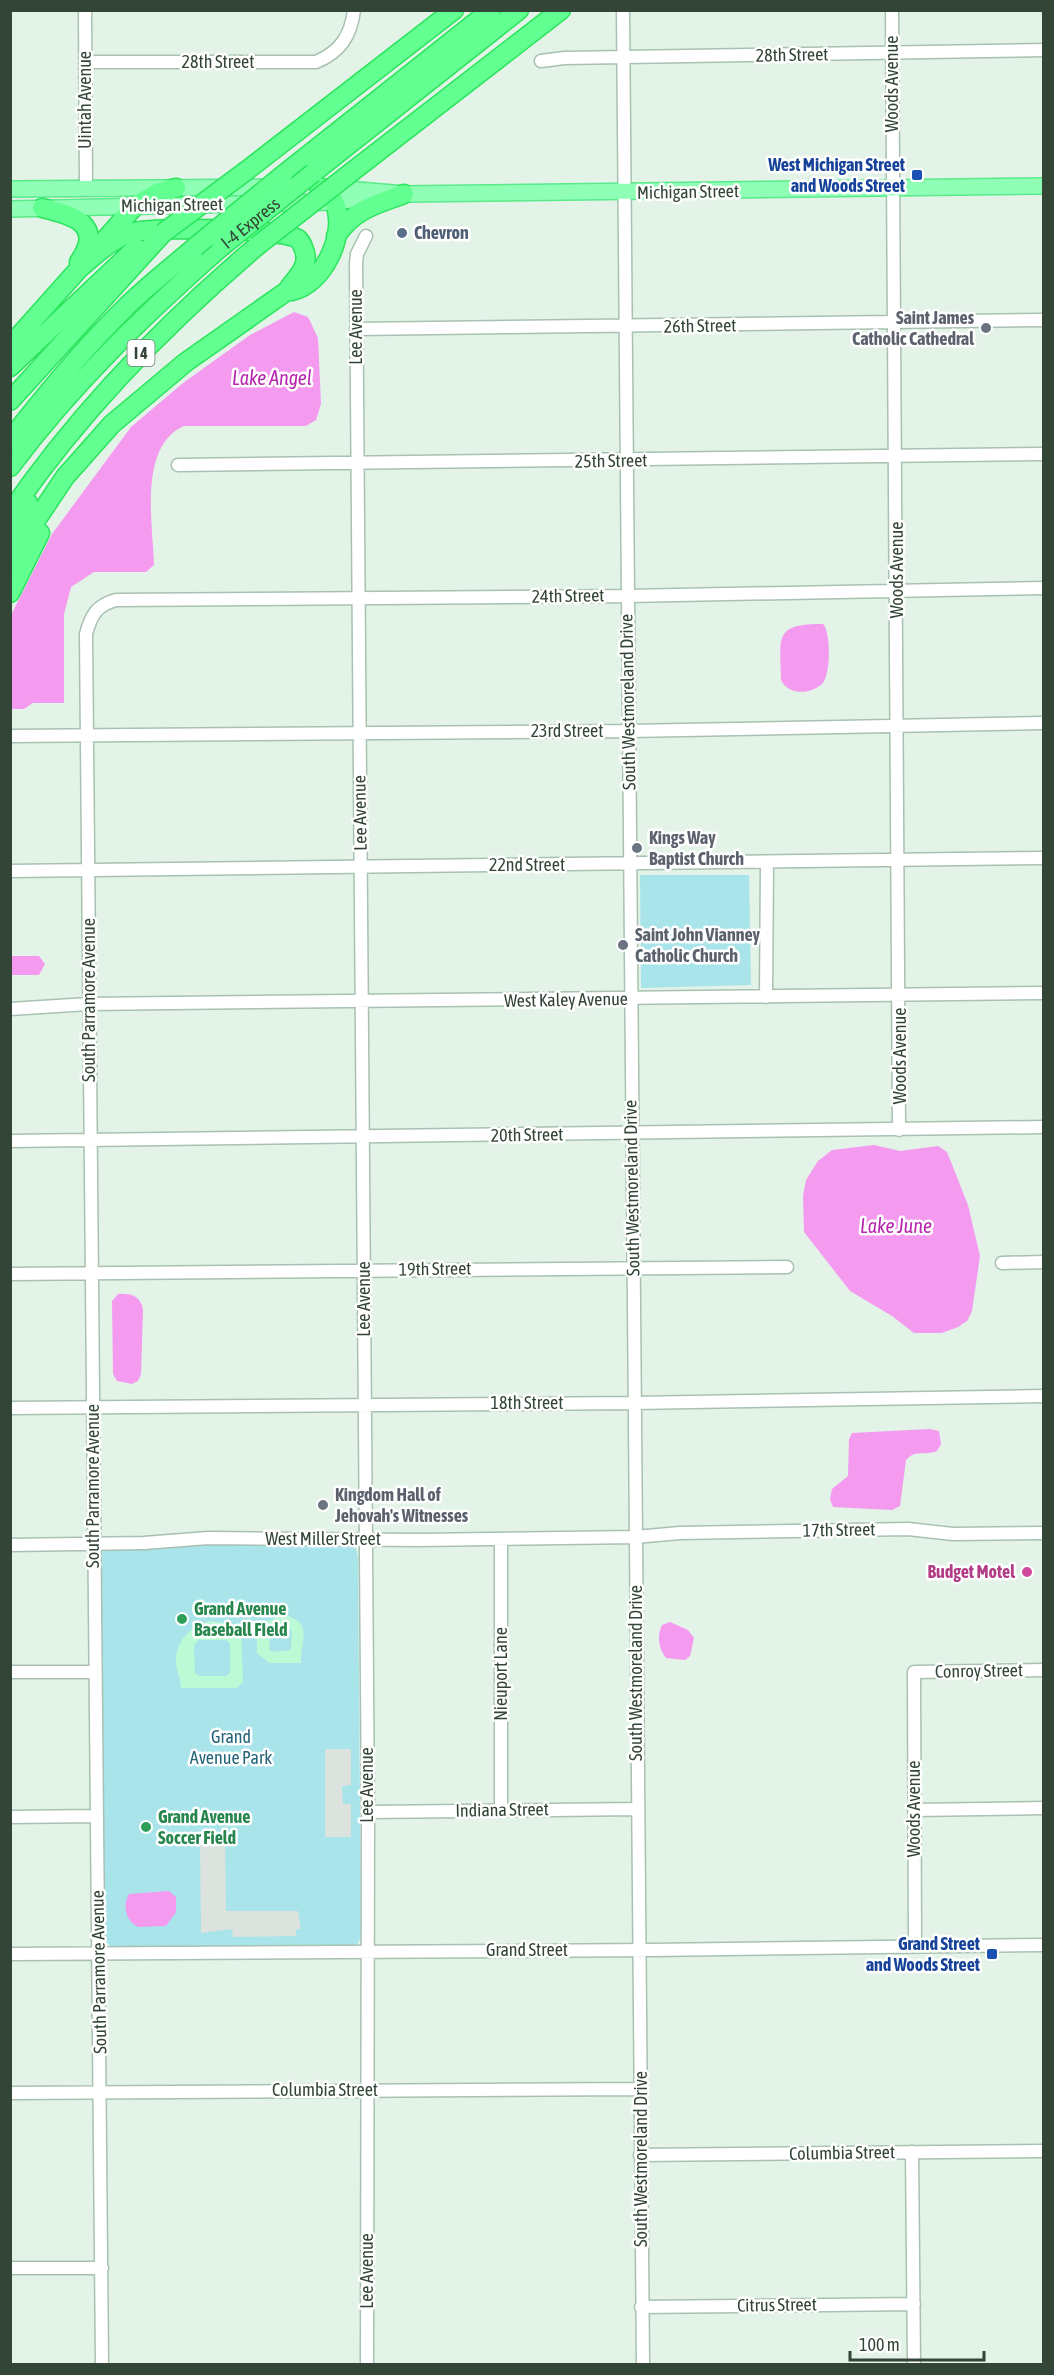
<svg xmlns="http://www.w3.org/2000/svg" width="1054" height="2375" font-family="'Asap Condensed',sans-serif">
	<rect width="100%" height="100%" fill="#e3f3e8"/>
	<!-- green -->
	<path fill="#a9e4ea" d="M640 875H749L751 985 641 988Z
		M208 1544H355L358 1557 361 1937 357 1945 112 1949 104 1938 100 1555 103 1550 111 1549Z"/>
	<!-- sand -->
	<path fill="#bcfad6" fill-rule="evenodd" d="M283 1615C315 1621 300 1643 301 1663H269L257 1653V1621L266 1622ZM289 1628 292 1631 291 1650 272 1652 269 1649 271 1629Z
		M210 1621 241 1626 243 1682 237 1688H181C181 1680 178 1676 177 1669 172 1646 188 1626 210 1621ZM199 1640H226L230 1644V1672L227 1676H199L195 1673 194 1645Z"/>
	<!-- parking -->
	<path fill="#dce3de" d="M325 1749H351V1785L342 1786 343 1804H351V1837H325Z
		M208 1833 225 1836 226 1911H298L301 1929H296V1936L233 1937 232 1929 201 1933 200 1837H208Z"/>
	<!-- water -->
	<path fill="#f49bf0" d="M294 312 308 317 318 338 321 404 316 420 306 426H184C138 446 153 524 154 565L146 572H94L71 587 64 614V703H33L24 709H11V615L52 534 131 427 183 383 250 335Z
		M823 624C831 632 831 676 822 684 810 695 788 695 781 680 780 636 774 624 823 624Z
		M10 956H39L45 964 39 975H11Z
		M874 1145 900 1151 938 1146 947 1152 968 1205 980 1256 972 1311 967 1321 958 1327 942 1333H914L892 1316 850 1291 804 1232 803 1196 806 1180 818 1161 832 1150Z
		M118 1294C131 1293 141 1296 143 1310L141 1374 138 1381 132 1384 117 1381 113 1374 112 1301Z
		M930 1429 939 1431 941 1444 937 1451C925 1456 915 1449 906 1460L900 1506 892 1510 833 1507 830 1499 832 1489 848 1476 849 1439 852 1433Z
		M670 1622 688 1630 694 1638 690 1656 685 1660 666 1658C658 1648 657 1636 662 1625Z
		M169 1891 176 1897V1912L166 1926 138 1927C126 1921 122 1906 129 1894Z"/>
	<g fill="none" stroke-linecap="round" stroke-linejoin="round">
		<defs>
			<path id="minor" d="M85 10 86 189
				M623 10 643 2364
				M892 10 899 1130
				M541 61 564 58 1044 50
				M85 62H316C340 52 351 36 354 10
				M366 236 357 254 356 264 368 1812 367 2364
				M356 329 1044 320
				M178 465 1044 454
				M10 736 629 731 1044 723
				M10 871 1044 858
				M766 997 767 862
				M10 1009 88 1004 1044 993
				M10 1141 1044 1127
				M1002 1263 1044 1262
				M10 1274 787 1267
				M10 1408 634 1403 1044 1396
				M501 1539V1810
				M10 1545 144 1543 208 1538 418 1540 635 1537 680 1533 908 1529 953 1534 1044 1533
				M10 1672H94
				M914 1810 1044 1808
				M368 1812 637 1809
				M10 1817 96 1816
				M915 1946 914 1672 1044 1670
				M10 1954 651 1950 1044 1945
				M10 2093 640 2089
				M912 2152 914 2364
				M640 2155 1044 2151
				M10 2268H102
				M641 2307 914 2304
				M102 2364 86 634C91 615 97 605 116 600L627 596 1044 588"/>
			<path id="major" d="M325 187 404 194 1044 186
				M10 189 274 187
				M10 209 334 202 368 198"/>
			<path id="highway" d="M246 171 454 10
				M353 171 561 10
				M313 173 519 10
				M283 175 491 10
				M42 208C73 215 105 224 79 262
				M336 236C354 209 375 205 404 194
				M292 291C324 284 347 233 335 204 332 196 325 192 319 187
				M10 346 135 206 157 193 176 188
				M10 367 136 248
				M10 401 163 233
				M10 440C46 394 83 349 125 308 147 286 172 267 195 247
				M10 467C72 384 144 315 221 247
				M10 513C79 412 164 325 257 246
				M10 533 28 503
				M10 559 65 477 112 424 186 362 287 291C296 277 312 266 303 247 302 244 300 241 298 239 283 228 149 226 130 233 111 240 96 254 81 267
				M10 593 40 533"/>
		</defs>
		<!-- minor casing -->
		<use href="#minor" stroke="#a8c1b0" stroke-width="15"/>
		<!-- major casing -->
		<use href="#major" stroke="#5aea8a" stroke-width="18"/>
		<!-- highway casing -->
		<use href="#highway" stroke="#2ae55c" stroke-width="21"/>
		<!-- minor -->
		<use href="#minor" stroke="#fff" stroke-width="12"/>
		<!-- major -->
		<use href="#major" stroke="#90ffb6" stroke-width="15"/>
		<!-- highway -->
		<use href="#highway" stroke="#62ff91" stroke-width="18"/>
		<defs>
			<g id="highway-bridge">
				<path d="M163 233 246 171"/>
				<path d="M257 246 353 171"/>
				<path d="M195 247 283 175"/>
				<path id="s1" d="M221 247 313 173"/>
			</g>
		</defs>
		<!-- highway-bridge casing -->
		<use href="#highway-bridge" stroke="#2ae55c" stroke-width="21" stroke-linecap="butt"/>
		<!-- highway-bridge -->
		<use href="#highway-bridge" stroke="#62ff91" stroke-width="18"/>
	</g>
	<!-- markers -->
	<g fill="#1a4fb4" stroke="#fff" stroke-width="2">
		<rect x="911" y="169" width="12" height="12" rx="3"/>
		<rect x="986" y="1948" width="12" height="12" rx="3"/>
	</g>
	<circle fill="#5c6f8a" stroke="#fff" stroke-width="2" cx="402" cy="233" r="6"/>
	<g fill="#6b7280" stroke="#fff" stroke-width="2">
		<circle cx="986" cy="328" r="6"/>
		<circle cx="637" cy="848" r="6"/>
		<circle cx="623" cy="945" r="6"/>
		<circle cx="323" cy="1505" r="6"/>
	</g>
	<circle fill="#d1479c" stroke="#fff" stroke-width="2" cx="1027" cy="1572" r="6"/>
	<g fill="#2e9e5b" stroke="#fff" stroke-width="2">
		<circle cx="182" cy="1619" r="6"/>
		<circle cx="146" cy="1827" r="6"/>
	</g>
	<g text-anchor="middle" stroke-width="5" stroke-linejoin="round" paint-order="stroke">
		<!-- shield labels -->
		<rect fill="#fff" stroke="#707d73" stroke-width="1.5" x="127.5" y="340" width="27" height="26" rx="4.5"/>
		<g font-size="16" font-weight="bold" fill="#334537">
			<text x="141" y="359">I 4</text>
		</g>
		<!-- street labels -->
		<g font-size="18" fill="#334537" stroke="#fff">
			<text transform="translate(792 55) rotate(-1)" y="6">28th Street</text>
			<text x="218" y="68">28th Street</text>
			<text transform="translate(892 84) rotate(-90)" y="6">Woods Avenue</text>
			<text transform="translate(85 100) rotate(-90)" y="6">Uintah Avenue</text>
			<text transform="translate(688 192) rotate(-1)" y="6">Michigan Street</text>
			<text transform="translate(172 205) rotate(-1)" y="6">Michigan Street</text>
			<text dy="6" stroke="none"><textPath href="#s1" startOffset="38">I-4 Express</textPath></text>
			<text transform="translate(700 326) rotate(-1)" y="6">26th Street</text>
			<text transform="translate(356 327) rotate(-90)" y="6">Lee Avenue</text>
			<text transform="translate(611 461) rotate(-1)" y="6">25th Street</text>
			<text transform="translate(897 570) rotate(-90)" y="6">Woods Avenue</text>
			<text transform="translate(568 596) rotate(-1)" y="6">24th Street</text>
			<text transform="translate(628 702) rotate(-91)" y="6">South Westmoreland Drive</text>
			<text x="567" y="737">23rd Street</text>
			<text transform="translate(360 813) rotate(-91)" y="6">Lee Avenue</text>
			<text x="527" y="871">22nd Street</text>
			<text transform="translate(89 1000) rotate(-90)" y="6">South Parramore Avenue</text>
			<text transform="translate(566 1000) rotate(-1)" y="6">West Kaley Avenue</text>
			<text transform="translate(900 1056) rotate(-90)" y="6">Woods Avenue</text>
			<text transform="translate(527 1135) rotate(-1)" y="6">20th Street</text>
			<text transform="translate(632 1188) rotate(-91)" y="6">South Westmoreland Drive</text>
			<text transform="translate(435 1269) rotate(-1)" y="6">19th Street</text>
			<text transform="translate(364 1299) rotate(-90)" y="6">Lee Avenue</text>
			<text x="527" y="1409">18th Street</text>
			<text transform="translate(93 1486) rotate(-90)" y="6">South Parramore Avenue</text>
			<text transform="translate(839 1530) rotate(-1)" y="6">17th Street</text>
			<text x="323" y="1545">West Miller Street</text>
			<text transform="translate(979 1671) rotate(-1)" y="6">Conroy Street</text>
			<text transform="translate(636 1673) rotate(-90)" y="6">South Westmoreland Drive</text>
			<text transform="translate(501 1674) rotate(-90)" y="6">Nieuport Lane</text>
			<text transform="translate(367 1785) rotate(-90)" y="6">Lee Avenue</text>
			<text transform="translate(914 1809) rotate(-90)" y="6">Woods Avenue</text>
			<text transform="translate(502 1810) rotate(-1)" y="6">Indiana Street</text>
			<text x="527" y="1956">Grand Street</text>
			<text transform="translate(99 1972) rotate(-91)" y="6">South Parramore Avenue</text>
			<text x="325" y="2096">Columbia Street</text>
			<text transform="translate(842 2153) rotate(-1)" y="6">Columbia Street</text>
			<text transform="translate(641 2159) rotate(-90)" y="6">South Westmoreland Drive</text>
			<text transform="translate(367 2271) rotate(-90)" y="6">Lee Avenue</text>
			<text transform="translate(777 2305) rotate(-1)" y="6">Citrus Street</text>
		</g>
		<!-- transit labels -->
		<g font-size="18" font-weight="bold" fill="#164399" stroke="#fff" text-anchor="end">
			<text x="905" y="171">West Michigan Street<tspan x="905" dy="21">and Woods Street</tspan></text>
			<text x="980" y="1950">Grand Street<tspan x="980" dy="21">and Woods Street</tspan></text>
		</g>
		<!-- service labels -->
		<g font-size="18" font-weight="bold" fill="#4e5e75" stroke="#fff" text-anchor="start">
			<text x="414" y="239">Chevron</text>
		</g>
		<!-- worship labels -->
		<g font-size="18" font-weight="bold" fill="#5b616d" stroke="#fff" text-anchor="start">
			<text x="974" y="324" text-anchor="end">Saint James<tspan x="974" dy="21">Catholic Cathedral</tspan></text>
			<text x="649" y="844">Kings Way<tspan x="649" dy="21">Baptist Church</tspan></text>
			<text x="635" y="941">Saint John Vianney<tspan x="635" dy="21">Catholic Church</tspan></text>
			<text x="335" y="1501">Kingdom Hall of<tspan x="335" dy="21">Jehovah's Witnesses</tspan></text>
		</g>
		<!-- hotel labels -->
		<g font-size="18" font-weight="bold" fill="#b23c85" stroke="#fff" text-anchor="end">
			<text x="1015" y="1578">Budget Motel</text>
		</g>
		<!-- leisure labels -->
		<g font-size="18" font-weight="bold" fill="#27864d" stroke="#fff" text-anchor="start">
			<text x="194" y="1615">Grand Avenue<tspan x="194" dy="21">Baseball FIeld</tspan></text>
			<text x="158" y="1823">Grand Avenue<tspan x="158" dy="21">Soccer Field</tspan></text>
		</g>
		<!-- park labels -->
		<g font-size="18" fill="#246379" stroke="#fff">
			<text x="231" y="1743">Grand<tspan x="231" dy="21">Avenue Park</tspan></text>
		</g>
		<!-- water labels -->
		<g font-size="20" font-style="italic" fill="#b627ae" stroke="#fff">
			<text x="272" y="385">Lake Angel</text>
			<text x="896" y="1233">Lake June</text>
		</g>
	</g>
	<!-- border -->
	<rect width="1054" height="2375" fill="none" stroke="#334537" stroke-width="24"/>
	<!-- scale -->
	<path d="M850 2351v9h134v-9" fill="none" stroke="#334537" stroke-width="3"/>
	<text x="859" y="2351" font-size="18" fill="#334537" stroke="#ffffff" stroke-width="4.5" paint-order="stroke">100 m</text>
</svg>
